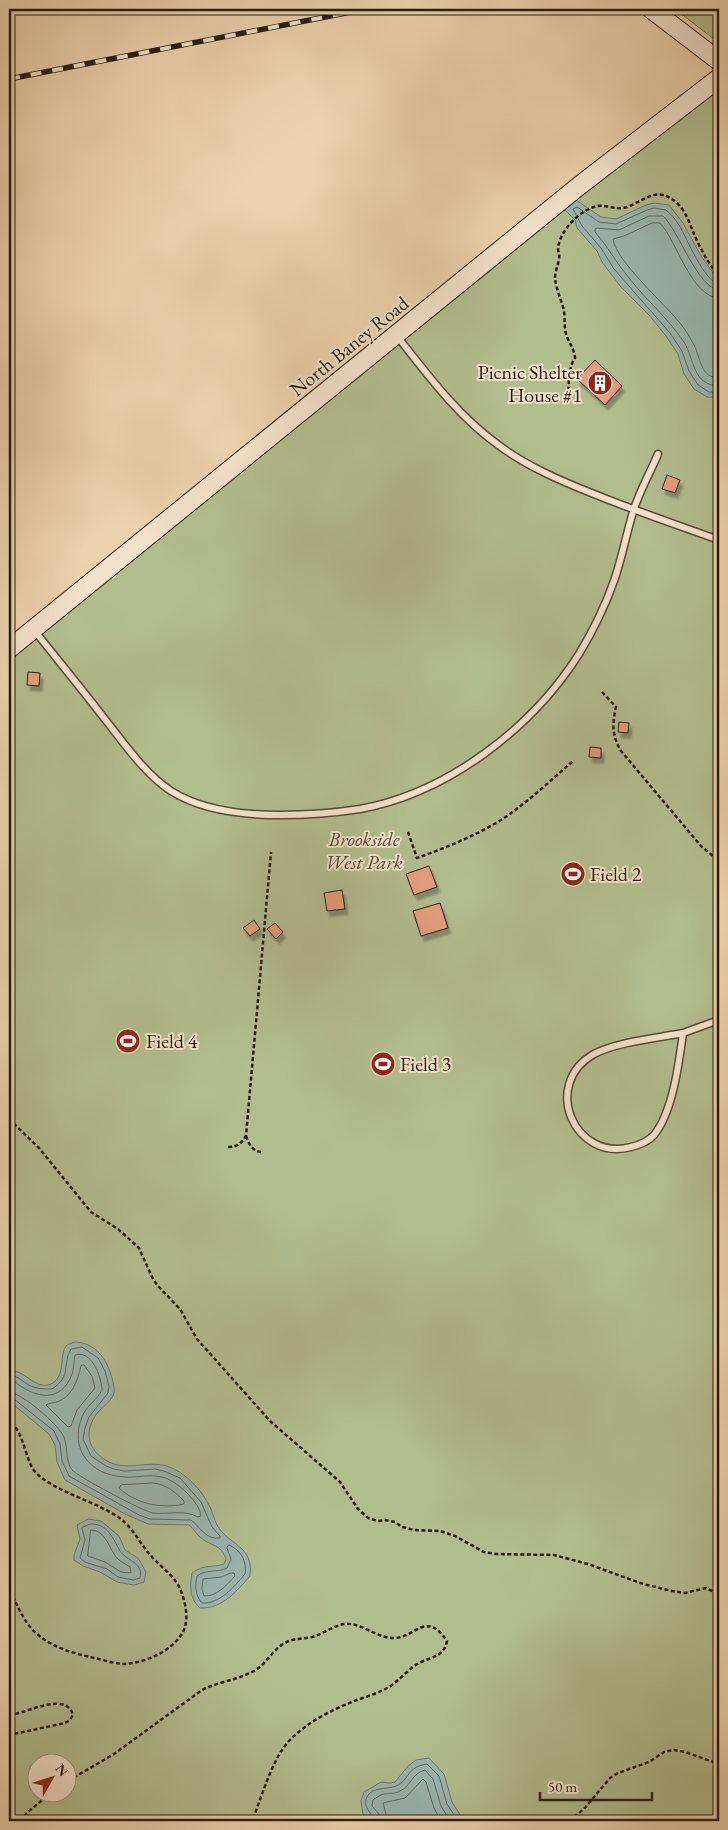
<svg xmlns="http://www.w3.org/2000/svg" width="728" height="1830" font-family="'EB Garamond',serif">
	<defs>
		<filter id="shadow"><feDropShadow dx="3" dy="5.5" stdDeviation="1" flood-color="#0004"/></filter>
	</defs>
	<rect width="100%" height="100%" fill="#ecd2ad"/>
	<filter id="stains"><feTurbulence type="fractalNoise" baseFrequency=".004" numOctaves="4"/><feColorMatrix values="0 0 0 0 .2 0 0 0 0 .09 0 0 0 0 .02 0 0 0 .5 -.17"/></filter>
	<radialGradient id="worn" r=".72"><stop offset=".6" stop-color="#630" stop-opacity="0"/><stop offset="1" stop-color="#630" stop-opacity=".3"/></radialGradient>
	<!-- green -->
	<path fill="#b2bd8f" stroke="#6e6c50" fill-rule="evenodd" d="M675 9H719V43Z
		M719 84V1821H9V660L559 211ZM38 1762H68V1792H38Z"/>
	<!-- water -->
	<path fill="#9ab6b1" stroke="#6d7871" d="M576 200 601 217 616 219 646 205 654 203 669 205 683 223 701 256 719 281V397H707L694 389 684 374 678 354 666 336 649 315 621 287 602 262 597 251 577 228 575 220 564 209Z
		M74 1342C95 1342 107 1359 112 1378 113 1383 115 1389 114 1393 112 1400 104 1406 99 1411 85 1427 85 1447 104 1459 123 1473 146 1460 167 1466 185 1472 202 1490 210 1507 213 1513 214 1519 217 1525 229 1546 254 1545 250 1576 237 1591 222 1609 200 1608 189 1598 190 1586 192 1573 204 1564 212 1568 224 1564L226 1559C220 1543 212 1547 201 1538 196 1534 194 1529 189 1525L148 1524 125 1514 65 1480 57 1462 55 1445 49 1434 9 1401V1372C24 1367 34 1391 51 1384 67 1376 58 1354 67 1345 69 1344 72 1343 74 1342Z
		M88 1519 101 1521 119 1536 125 1550 138 1558 141 1563 146 1572 144 1582 134 1585 117 1582 100 1572 83 1566 74 1560V1555L80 1539 77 1525Z
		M429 1758 444 1774 452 1802 464 1821H373L363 1814 361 1801 364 1792 381 1782 390 1783 395 1782 408 1766 416 1760Z"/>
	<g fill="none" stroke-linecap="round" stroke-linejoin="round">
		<!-- shore -->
		<path stroke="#626862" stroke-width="1" d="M719 284C704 282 687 238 679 225 675 219 671 214 666 210L654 208 647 210 616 224 599 222 577 207 573 209 582 226 601 248 614 269 670 333 682 351 689 371 698 385 709 392H719
			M719 290C698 289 679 231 663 216H649L619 230 597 228 595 229V232C608 246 616 263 629 278 647 301 667 317 684 342 695 360 692 385 719 386
			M719 298C691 297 677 241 660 223H652L624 236 613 239C616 261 663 302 679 322 685 329 690 337 694 345 701 358 700 378 719 378
			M84 1365 92 1376 95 1388 77 1410 71 1426 68 1427 46 1405C49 1403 53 1403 57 1402 72 1397 78 1380 81 1366Z
			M9 1376C18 1375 20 1380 27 1384 35 1389 43 1389 52 1389 72 1376 62 1364 71 1349L82 1347 98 1358 105 1371 109 1386 108 1393 89 1417 85 1428 83 1439 91 1456 106 1466 114 1469 124 1471 155 1469 164 1471 180 1478 201 1502 212 1527 220 1536V1538C205 1540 201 1527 191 1520L150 1519 139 1515 69 1476 62 1461 60 1444 54 1431 14 1399 9 1398
			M9 1383 15 1382C35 1398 61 1404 72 1374 74 1368 74 1361 75 1355 92 1350 101 1376 102 1390 97 1400 86 1406 82 1417 69 1449 90 1475 124 1477 136 1478 149 1474 162 1477 176 1480 199 1501 201 1516L198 1517C184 1509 168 1515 153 1513 144 1512 77 1476 72 1470 65 1460 68 1447 64 1437 59 1425 21 1392 9 1392
			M154 1483C167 1485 175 1492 184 1501V1504C162 1509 136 1504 119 1488L121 1485Z
			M90 1524C108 1523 113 1539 120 1551 127 1561 144 1563 140 1578L133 1580 118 1577 107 1569 85 1562 80 1558 85 1540 82 1528Z
			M91 1530C107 1531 108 1548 117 1558 121 1562 126 1564 130 1567L131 1573 121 1572 105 1562 88 1556Z
			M229 1545C241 1550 247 1561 245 1574 235 1586 220 1604 202 1603 195 1595 195 1586 197 1576 206 1569 217 1573 227 1568L231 1559 227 1548Z
			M231 1573H234L235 1576C227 1585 216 1597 204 1596L202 1589 203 1579 221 1577Z
			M374 1821C373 1813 364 1810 366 1800 369 1786 387 1790 396 1786 410 1780 406 1767 427 1764L439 1776 447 1804 458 1821
			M380 1821 379 1814 372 1806 373 1800C376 1798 380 1795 384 1794 390 1793 395 1794 400 1791 411 1786 412 1773 425 1770L433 1779 441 1806 450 1821
			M388 1821 383 1803 405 1798 423 1779 426 1782 434 1808 441 1821"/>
	</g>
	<!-- building -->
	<path fill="#e59e7f" stroke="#291b12" filter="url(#shadow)" d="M595 360 622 386 605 405 577 379Z
		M667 475 680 480 675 493 662 489Z
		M28 672 40 673 39 686 27 685Z
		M619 722 629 723 628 733 618 732Z
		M590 747 601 748V758L589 757Z
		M429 866 437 887 414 895 406 874Z
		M342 890 345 909 327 911 324 893Z
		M440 903 448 928 421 936 413 911Z
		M254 920 260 929 250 936 243 928Z
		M275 923 283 932 276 939 267 929Z"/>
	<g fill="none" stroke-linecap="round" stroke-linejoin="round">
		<defs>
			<path id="lane" d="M397 336C427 374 457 415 497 444 526 466 561 481 594 494 636 511 677 525 719 540
				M34 630C57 659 81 688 104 718 124 743 144 773 171 791 201 810 244 815 280 815 306 815 334 813 360 809 448 793 532 728 579 654 593 631 605 606 614 581 622 558 626 535 633 512 639 492 650 473 658 454
				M683 1033C679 1062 673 1112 654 1135 648 1142 639 1145 631 1147 574 1162 541 1084 594 1054 617 1042 657 1038 683 1033Z
				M683 1033 719 1020"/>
			<path id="secondary" d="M651 9 719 61
				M9 649 579 186 719 78"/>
		</defs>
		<!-- lane casing -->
		<use href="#lane" stroke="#5a4939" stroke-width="9"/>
		<!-- secondary casing -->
		<use href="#secondary" stroke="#291b12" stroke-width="20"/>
		<!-- path -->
		<path stroke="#291b12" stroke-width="2.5" stroke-dasharray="4 2.5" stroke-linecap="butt" d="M568 397C569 384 568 368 575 358 574 349 570 344 567 337 563 327 566 316 563 307 560 297 556 288 555 278 555 271 558 266 559 259 560 255 558 252 558 248 560 231 578 212 594 207 604 203 616 211 627 207 648 199 657 185 678 204 686 212 690 224 694 234 700 248 709 265 719 276
			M602 692 616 707C612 724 612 736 621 751L701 846 719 861
			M408 832 417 858C445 848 475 836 501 820 527 803 550 781 573 761
			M9 1119 39 1148 91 1212 118 1229 139 1248 152 1277 157 1285 180 1309 197 1339 270 1421 340 1482 358 1509 368 1518 378 1521 385 1520 395 1522 402 1527 414 1530 440 1531 455 1536 484 1552 496 1554 554 1555 588 1564 643 1584 672 1591 685 1593 706 1588 714 1592 719 1599
			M246 1136C249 1145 253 1152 263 1152
			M228 1147C237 1147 241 1144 246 1136L271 852
			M9 1416C14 1424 20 1434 23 1443 27 1453 29 1466 37 1474 60 1494 93 1500 118 1517 132 1526 140 1544 152 1557 162 1568 176 1577 181 1591 186 1604 189 1620 183 1632 172 1652 143 1664 121 1664 114 1663 106 1661 99 1659 76 1654 54 1649 36 1633 22 1620 17 1604 9 1588
			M9 1713 15 1714C30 1711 67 1692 73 1715L70 1720 65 1723 9 1735
			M68 1781 114 1754 202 1690C218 1682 236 1680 252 1672 265 1666 271 1652 283 1644 292 1638 302 1639 312 1637 323 1634 333 1626 344 1624 362 1622 377 1639 395 1638 416 1637 426 1610 447 1641 444 1657 431 1657 419 1663 408 1669 400 1680 389 1687 379 1693 368 1696 357 1700 333 1709 307 1722 289 1741 271 1761 262 1797 252 1821
			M20 1821 28 1812 52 1792
			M569 1821 584 1809 610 1778 618 1773 649 1762 664 1752 674 1750 685 1752 719 1764"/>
		<!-- lane -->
		<use href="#lane" stroke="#f3e2ca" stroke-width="6"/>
		<!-- secondary -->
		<use href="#secondary" stroke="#f3e2ca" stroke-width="18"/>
		<defs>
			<path id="rail" d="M9 79 366 9"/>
		</defs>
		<!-- rail casing -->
		<use href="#rail" stroke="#291b12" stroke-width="5.5"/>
		<!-- rail -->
		<use href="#rail" stroke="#f3e2ca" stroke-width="4" stroke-dasharray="11" stroke-linecap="butt"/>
	</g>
	<!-- icons -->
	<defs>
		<symbol id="building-disc" viewBox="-11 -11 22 22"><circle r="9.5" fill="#8f2418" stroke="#f3e2ca"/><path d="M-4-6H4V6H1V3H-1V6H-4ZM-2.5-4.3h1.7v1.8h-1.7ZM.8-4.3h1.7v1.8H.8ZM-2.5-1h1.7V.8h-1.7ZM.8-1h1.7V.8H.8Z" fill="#fff"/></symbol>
		<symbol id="stadium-disc" viewBox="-11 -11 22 22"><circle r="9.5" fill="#8f2418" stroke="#f3e2ca"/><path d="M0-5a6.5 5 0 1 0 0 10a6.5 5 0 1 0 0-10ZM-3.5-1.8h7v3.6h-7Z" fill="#fff"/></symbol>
	</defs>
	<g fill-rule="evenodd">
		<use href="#building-disc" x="586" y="369" width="28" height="28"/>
		<use href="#stadium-disc" x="559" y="860" width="28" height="28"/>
		<use href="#stadium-disc" x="114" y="1027" width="28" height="28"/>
		<use href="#stadium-disc" x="369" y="1050" width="28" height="28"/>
	</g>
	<g text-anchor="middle" stroke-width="4" stroke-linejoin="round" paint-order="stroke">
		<!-- street labels -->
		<g font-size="20" fill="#291b12" stroke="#f3e2ca">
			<text transform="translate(349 346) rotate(-39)" y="7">North Baney Road</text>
		</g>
		<!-- poi labels -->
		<g font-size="20" fill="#291b12" stroke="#f3e2ca" text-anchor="start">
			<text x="582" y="379" text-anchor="end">Picnic Shelter<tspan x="582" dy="23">House #1</tspan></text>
			<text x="590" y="881">Field 2</text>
			<text x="146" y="1048">Field 4</text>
			<text x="400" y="1071">Field 3</text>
		</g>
		<!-- park labels -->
		<g font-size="20" font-style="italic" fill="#524c38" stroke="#f3e2ca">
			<text x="364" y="846">Brookside<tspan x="364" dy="23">West Park</tspan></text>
		</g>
	</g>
	<!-- margin -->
	<rect width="728" height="1830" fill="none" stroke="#ecd2ad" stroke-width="30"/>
	<rect x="10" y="10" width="708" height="1810" fill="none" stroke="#291b12" stroke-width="2.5"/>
	<rect x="15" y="15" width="698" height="1800" fill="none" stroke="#291b12"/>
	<!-- north arrow -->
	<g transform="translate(52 1778) rotate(51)"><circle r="24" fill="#f3e2ca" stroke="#a29280"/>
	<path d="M0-4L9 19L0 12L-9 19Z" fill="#8f2418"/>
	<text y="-8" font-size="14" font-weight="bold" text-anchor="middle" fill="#291b12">N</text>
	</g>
	<!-- scale -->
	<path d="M540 1792v8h112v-8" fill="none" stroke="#291b12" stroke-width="2.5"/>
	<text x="548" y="1792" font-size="15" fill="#291b12" stroke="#f3e2ca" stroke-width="4" paint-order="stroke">50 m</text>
	<rect width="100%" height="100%" filter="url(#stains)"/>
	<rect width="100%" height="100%" fill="url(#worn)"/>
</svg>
